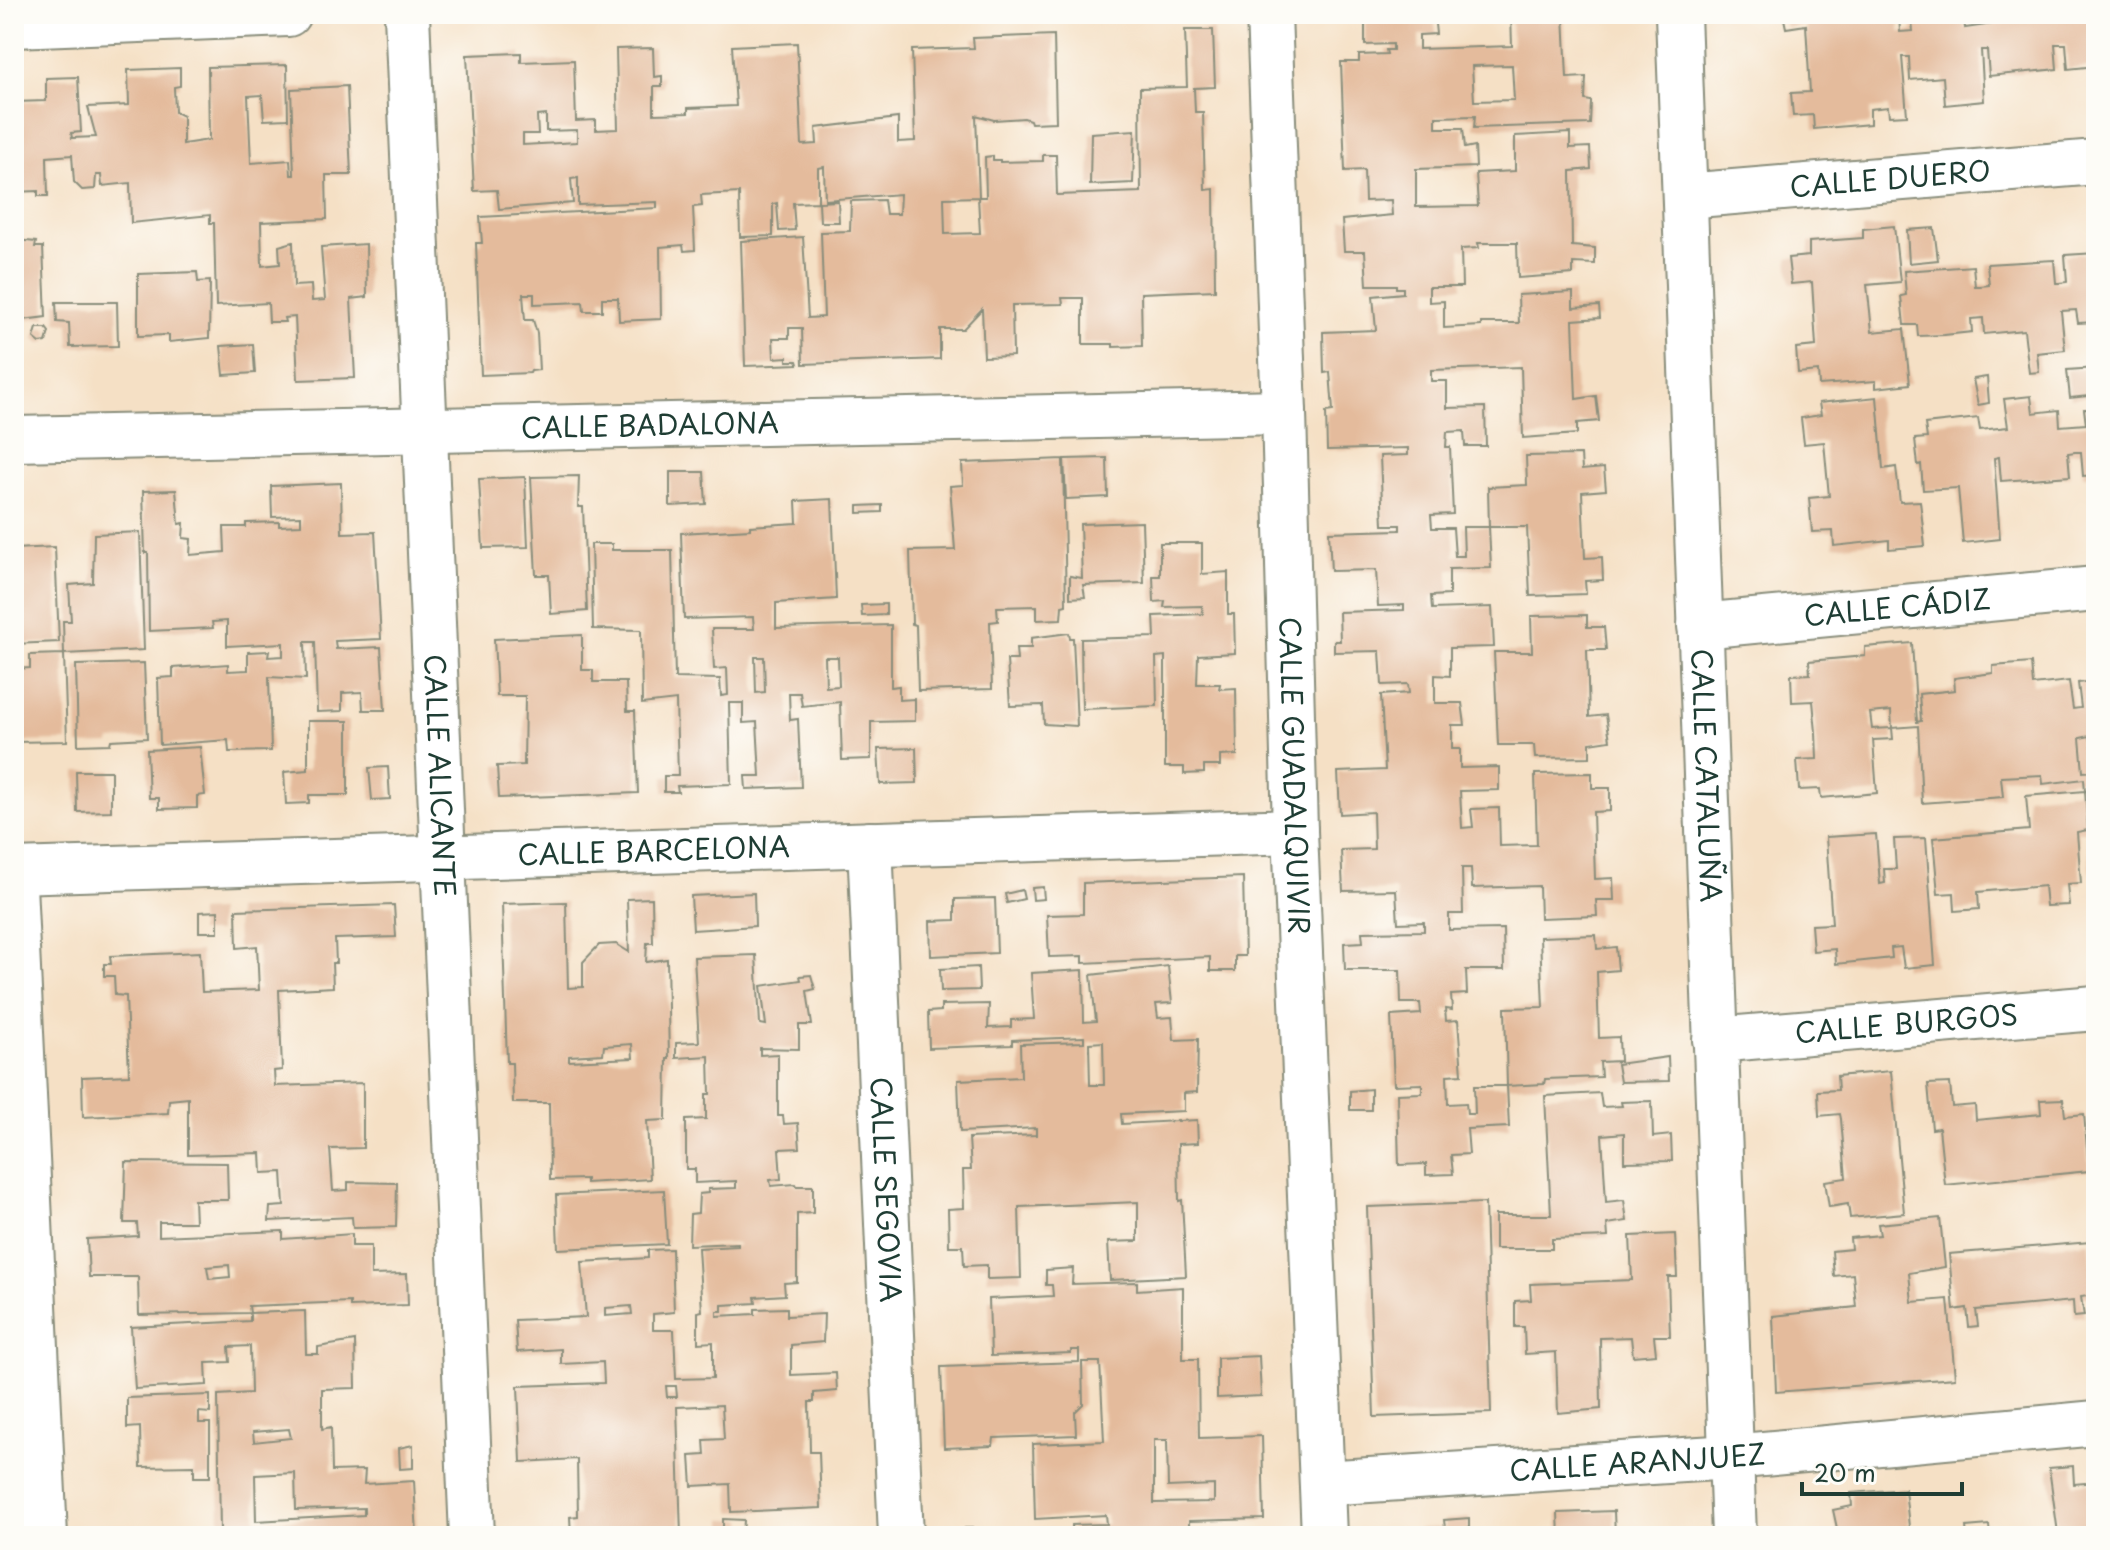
<svg xmlns="http://www.w3.org/2000/svg" width="2110" height="1550" font-family="'Playpen Sans',sans-serif">
	<rect width="100%" height="100%" fill="#fdfcf7"/>
	<filter id="ink" filterUnits="userSpaceOnUse"><feTurbulence type="fractalNoise" baseFrequency=".0125" numOctaves="2"/><feDisplacementMap in="SourceGraphic" scale="16" xChannelSelector="R" yChannelSelector="G"/><feConvolveMatrix kernelMatrix="1 2 1 2 8 2 1 2 1" color-interpolation-filters="sRGB"/></filter>
	<filter id="wash" filterUnits="userSpaceOnUse"><feTurbulence type="fractalNoise" baseFrequency=".006" numOctaves="4" result="noise"/><feDisplacementMap in="SourceGraphic" scale="32" xChannelSelector="R" yChannelSelector="G"/><feGaussianBlur stdDeviation="1.8" result="paint"/><feColorMatrix in="noise" values="0 0 0 0 0 0 0 0 0 0 0 0 0 0 0 0 0 1.4 0 .05"/><feComposite in="paint" operator="in"/></filter>
	<g filter="url(#wash)">
		<rect width="100%" height="100%" fill="#f5e0c5"/>
		<g id="blocks">
			<!-- building -->
			<path fill="#e4bb9c" fill-rule="evenodd" d="M1365 14H1434L1436 34 1419 35V49L1512 46 1511 14H1564L1567 78 1586 77 1585 100 1591 101 1590 124 1474 128 1475 116 1436 117V128H1463L1465 148 1475 146 1476 167 1416 169V207L1478 206 1476 173 1515 171V136L1570 133V148L1590 147 1591 169 1571 171 1572 246 1595 248V264L1573 263V274L1518 278 1517 243H1478L1479 248 1461 249 1462 287H1429V302L1444 301V328L1481 326V323H1519L1518 295 1573 292V308L1599 306 1600 318 1573 320 1576 399 1596 396 1599 421 1577 423V434L1523 438 1521 367 1431 370V381H1447V408L1485 407 1486 446H1465L1464 431 1447 432 1446 447H1450L1453 514 1431 515 1432 528H1453L1455 556H1464L1463 527H1489L1491 568 1449 569V595L1431 596 1432 609 1492 607 1494 647 1450 648V676L1435 675V703H1462L1465 725H1452V749H1460V768L1499 767V790L1460 791 1462 828 1473 827 1471 809 1499 808 1500 846 1537 845 1535 774 1592 773V788H1610V811L1593 812 1595 879 1613 878 1614 900H1596L1597 916 1540 918 1539 886 1472 888 1471 868H1462L1463 914H1449V930L1503 929 1504 970H1466L1467 994 1451 995 1452 1010 1445 1009 1446 1021 1458 1020 1462 1074 1447 1075 1448 1104 1466 1103 1467 1114H1475L1474 1086H1507L1509 1127 1467 1129 1469 1154 1451 1155 1453 1174 1426 1175V1164L1399 1165 1397 1094 1422 1093V1084L1394 1085 1391 1016 1421 1014 1420 1003H1401L1400 970H1345L1344 943 1363 942 1362 932 1424 931V922L1398 923 1396 890 1343 891 1341 850 1374 849 1373 812 1340 814 1338 772 1385 770 1381 695 1409 693 1408 684 1382 685 1380 651 1334 652V641H1340L1339 612 1404 610V605L1378 606 1376 570 1331 571 1329 532 1400 530V525H1383L1380 456 1408 455V448L1327 450 1326 412 1333 411 1330 372 1324 373 1323 332 1376 330 1373 296 1403 293V288H1396V285H1367L1365 251H1344L1342 220 1392 215 1391 200 1365 201 1364 170 1345 171 1341 62H1359V55L1387 54 1386 50H1393V44L1365 45ZM1512 65 1514 100 1474 101 1472 66Z
				M1783 14H1899L1900 32 1913 31 1911 14H1963L1965 28 1993 24 1991 14H2096V66L2068 69 2066 44H2055L2057 69 1989 76 1987 50H1981L1984 101 1945 105 1943 77 1910 80 1909 57H1902L1907 115 1889 116 1888 107 1870 109V124L1814 129 1813 115 1793 116 1791 93 1810 92 1806 25 1786 28Z
				M1185 30H1213L1215 87 1194 88 1195 112H1203L1205 190 1214 189 1215 290 1141 293 1142 346 1113 347V344H1083V298H1062L1063 304 1012 305 1013 356 984 357 982 309 963 329H940V359L803 364 802 328H789V338H773L774 358 787 357V361H797L798 364 745 366 741 241 803 237 808 318 824 317 821 232 850 231 851 201 884 200 886 214H899L900 194 825 200 824 167 818 168V202L793 203 795 230 779 231 777 203 773 204V236L740 237 739 193 701 195 702 206 693 207 695 250 684 251 683 245 660 247 661 319 619 321 618 298H602V311H584L583 302 534 304V294H523L525 320H533L537 333 539 370 531 371 530 373 481 375 476 243H482L480 217 657 208V202L578 205V178L571 179 573 203 499 209 497 190 474 191 467 55 521 53V62L574 60 576 121 596 120V130L618 129 616 49 653 48 654 77 662 76V86H654V114L688 113V108L736 106 732 46 797 43 802 145 817 144 816 128 898 118V142L915 141 912 50 974 48 973 38 1054 35 1056 122 1031 123 1030 120 1024 118 994 120 976 115 979 197H986L985 157 993 156V160H1000V162L1043 161V155H1056L1057 195 1141 192 1140 88 1187 87ZM546 115V131L577 130V142L523 145V134H538L537 116ZM978 197 980 233 945 234 944 198Z
				M287 65 288 119 264 120 262 95 248 96 251 163 290 160 291 175H294L291 89 347 86 351 175H326L327 219 261 222 262 266 280 264 279 246 293 242 294 286 311 285 312 301 325 300 321 247 366 244 367 297 351 299 355 378 298 380 295 317 284 318 285 322H269L268 303 216 306 214 223H210V215L131 223 130 183 102 186 101 175H96L95 189 82 190 74 182 72 155 47 157 48 196H38V191L14 192V102L46 101V78L78 77 81 132 71 133 72 138 96 137 88 107 129 105 128 70 180 68V86L174 87 175 112 183 116V144L209 140 208 67Z
				M1135 130 1133 183 1090 185 1091 133Z
				M838 201 839 222H820L819 202Z
				M1894 226 1900 282 1867 285 1870 311 1872 332 1904 329 1910 384 1876 388V381L1819 385 1818 371 1798 373 1796 348 1816 346 1812 282 1791 284 1788 258 1809 256V242L1863 238V229Z
				M1934 228 1938 260 1909 263 1907 230Z
				M15 240 36 242 35 247H43L46 317 22 320 21 294H14Z
				M2096 253V322L2078 323 2076 310 2061 311 2065 350 2037 353 2039 372 2029 373 2024 330 1984 334 1983 318 1971 319 1972 332 1944 335 1918 336 1917 325H1904L1901 296 1906 295 1904 271 1973 266 1975 286H1980L1989 285 1987 264 2054 260 2056 283H2059L2067 282 2065 255Z
				M197 272 198 282 210 281 209 338 169 342V335L138 336V274Z
				M56 302H117L118 346 70 347 69 323 57 322Z
				M37 328H46L49 332 46 342 40 343 34 338Z
				M253 344 255 373 224 375 221 346Z
				M2096 368V475L2083 476 2081 452H2075L2068 453 2070 476 2001 481 1999 457 1994 458 2000 539 1963 543 1958 488 1923 490 1921 464 1918 465 1915 439 1927 438 1925 424 1978 418 1980 430 2008 427 2004 399 2031 396 2033 413 2059 410 2060 426 2086 424 2084 409H2089L2088 396 2070 398 2067 370Z
				M1987 377 1989 403 1978 405 1973 379Z
				M1877 397 1883 469 1896 467 1900 502 1920 501 1925 546 1889 549V540L1834 546 1833 531 1812 532 1809 498 1829 496 1824 442 1804 444 1801 418 1821 415 1819 403Z
				M1581 455 1582 470 1604 468 1606 490 1582 492 1585 558 1602 557 1603 580 1585 581 1586 594 1530 596 1527 527H1489L1488 487 1527 485 1526 456Z
				M1107 458 1108 497 1066 499 1064 459Z
				M1063 459 1066 605 1062 606 1061 619 1037 620V606L997 607 998 621 990 622 992 689 918 691 916 625 912 624 910 551 955 550 950 486 963 485 962 463Z
				M670 472H704L706 504 670 506Z
				M579 476 578 507H583L587 611 551 614 549 575H536L531 477Z
				M525 477 528 547 483 548 479 479Z
				M341 483 342 533 375 532 381 639 335 641 336 649 381 647 385 710H363L362 692 342 693V711L317 712 315 642H305L306 679 269 677 271 751 229 752 228 740 160 745 158 678 173 677V668L228 664V671L248 670V652L269 651 268 657 283 656V643L227 646V621L212 622 213 628 149 631 148 553H145L143 491 176 490 179 524 184 523 183 538 191 539 190 555 225 552 224 527H246V523L279 522V526L301 525V516L272 517 271 486Z
				M832 499 836 599 776 603V628L891 625V687L899 686V700L915 699V721L871 722V759L842 760 840 702 802 706 800 693H789L790 720 798 719 801 787 746 789 745 776H760L757 722 743 723V703H729L731 784 677 786 678 792H664V776H678L676 700 642 704 641 630 593 629 591 544H612V550H672L675 678 720 679 721 696 728 695 727 668 714 669 712 629H754L753 617 684 619 681 533 750 529V526L797 523 796 501ZM755 657H764L765 692 756 693ZM825 657H838L839 686 826 687Z
				M882 505V512L858 513V506Z
				M1142 522 1144 583 1083 585 1085 597 1070 598V576L1082 578 1080 524Z
				M140 532 144 650 64 654 63 621H71L69 585 93 583 94 534Z
				M1160 543H1202V574L1228 572V614H1234L1235 653 1198 655 1197 684H1220L1219 689 1236 688 1237 755 1220 756V766H1204V773L1184 774V767H1165V656L1156 657 1157 706 1082 709 1081 639 1155 637 1154 616 1203 614 1202 606 1164 607 1165 601 1154 602 1153 576H1160Z
				M55 547 59 642 14 644V549Z
				M886 604V615L862 616 861 605Z
				M1587 615V627H1604L1606 650H1587L1589 717 1606 715 1610 740 1590 743V757L1535 758 1534 745H1498L1494 652H1532L1531 616Z
				M1069 633 1070 638H1073L1077 726 1044 724 1043 705 1010 706 1007 660H1017L1016 648H1031V638Z
				M582 635V670H593V682H626L627 711H635L638 793 499 798 497 766 524 765 525 696H497L494 639Z
				M1912 643 1917 722 1921 721 1919 694 1955 690 1954 678 1993 673V666L2031 663 2033 685 2069 681 2073 709 2081 708 2078 683 2096 681V752H2093L2090 736 2080 738 2083 772 2096 771V791H2085L2084 779 2043 784 2042 775 2001 777 2003 797 1922 803 1918 726 1892 728 1891 711 1870 713 1872 729 1892 728 1893 739 1873 740 1877 793 1821 798 1820 789 1799 790 1797 760 1817 759 1816 732 1813 701 1792 702 1791 675 1810 674 1809 661 1865 656V647Z
				M64 654 67 741 14 742V669L30 668V655Z
				M144 663 147 738 111 740 110 744 78 745 76 665Z
				M308 721H348V795H309V803L286 804 284 772 308 770Z
				M200 747 205 795 197 796V808L159 809V798H149L147 750Z
				M916 748 917 783 880 784 878 749Z
				M388 767 390 799 372 800 369 768Z
				M76 771H111V811L77 812Z
				M2085 791 2088 830 2077 832 2081 883 2067 884 2069 905 2046 906 2044 886 1978 892 1979 909 1955 911 1954 893 1938 894 1933 838 2029 830 2026 796Z
				M1876 834 1880 884 1885 883 1884 869H1896L1894 839 1926 838 1935 965 1904 968 1901 947 1891 948 1892 958 1836 964 1835 949 1813 951 1811 925 1832 924 1826 837Z
				M2096 835V878L2091 877 2088 836Z
				M1243 877 1245 956H1235V971H1210V957L1083 963V956L1049 957 1047 915 1083 914V883Z
				M1043 887 1044 899 1033 900 1032 888Z
				M1022 890 1024 899 1007 903 1005 894Z
				M754 893 755 926 693 930 691 896Z
				M652 898 653 943H647L646 962 667 959 669 1058H667L666 1120 647 1121 650 1179 586 1183V1179L550 1180 549 1103H513L512 1063H507L502 904 566 902 568 988 583 987V962L599 945 616 944 629 952 627 899ZM632 1044 633 1058 569 1061V1056L603 1054 604 1046Z
				M995 898 997 953 931 956 930 921 955 920V899Z
				M394 905 396 937 335 939 336 963H332L333 987 279 990 282 1070 274 1071 275 1086 363 1083V1148L330 1149 333 1191 348 1190V1182L397 1183 396 1227 353 1228 352 1217 269 1221 270 1207 284 1206 282 1172 262 1173 261 1153 188 1155V1098L169 1100 168 1113 83 1117 82 1077 129 1075 126 996 115 995 114 976H104V964H111L110 956 200 952 202 992 259 990 257 946 237 948 236 910Z
				M218 911V932H199V912Z
				M1596 935 1597 949 1616 947 1618 970 1597 972 1599 1038 1619 1037 1620 1061 1600 1062 1601 1077 1545 1079 1544 1084 1507 1086 1505 1008 1543 1007 1540 937Z
				M756 955 760 1024 766 1025 761 986 801 980 800 976 811 975 815 989 807 991 812 1025H799V1049L760 1048V1055L778 1054V1116H783L784 1124 798 1123 800 1148 779 1149 781 1179 770 1180 771 1186 795 1184 796 1186H813V1213L797 1214V1282L784 1283 785 1295 755 1297 756 1303 722 1305V1311H717V1316L755 1314V1309L787 1308V1316L824 1314 823 1342 791 1345V1375L836 1373 837 1391 814 1393V1402H809L810 1452H819L821 1508 731 1512 730 1484 692 1486 690 1456 705 1455 704 1440 724 1439 722 1405 677 1407 681 1536H571L570 1517 578 1516 577 1459 521 1462 518 1386 604 1383 603 1362 561 1364V1349L517 1352 515 1320 586 1317 582 1262 648 1258V1250L672 1249 674 1312 653 1314V1330H674L676 1379 713 1378V1342L698 1343V1312L702 1311 698 1248 738 1246V1243L689 1245 690 1214 698 1213 699 1194 708 1193V1189L736 1188V1181L695 1183V1169H686V1120L706 1119V1094H710L709 1056 676 1058V1043L699 1042 694 957ZM631 1306 632 1314 605 1316V1308ZM666 1386H676L677 1397H667Z
				M1168 966 1172 1003 1156 1004 1158 1018 1172 1017 1174 1040 1198 1039 1197 1092 1184 1093V1111L1121 1114 1122 1124 1197 1120 1198 1143 1178 1144 1179 1201 1182 1200 1186 1276 1110 1280 1108 1242 1138 1241V1202L1019 1207 1021 1278 987 1279V1265L964 1266 963 1246H949L948 1209 964 1208 963 1170H971L969 1138 1036 1135V1128L960 1132 958 1080 1021 1077 1020 1044 1084 1042V1037L1012 1040V1045L929 1048 928 1012 941 1011V1005L989 1004 988 1028 1011 1027V1020L1034 1019 1031 973 1083 970 1084 1022 1096 1021 1091 975ZM1103 1042 1104 1085H1090L1089 1043Z
				M978 967 979 990 941 991 940 969Z
				M1668 1057 1669 1081 1620 1082 1617 1064Z
				M1891 1071 1904 1213 1850 1218 1848 1204 1829 1207 1825 1181 1846 1178 1841 1119 1840 1114 1819 1116 1818 1091 1838 1090 1837 1076Z
				M1950 1083 1952 1107 1975 1105 1976 1120 2041 1114 2040 1100 2063 1099 2065 1116 2084 1114 2089 1171 1945 1185 1939 1128 1932 1129 1928 1084Z
				M1371 1089V1110H1350V1091Z
				M1600 1093 1602 1107 1622 1106 1621 1102 1652 1101 1653 1137 1671 1135 1672 1161 1624 1162V1133L1602 1135 1606 1202 1624 1200 1627 1221 1607 1224 1608 1237 1552 1239V1249H1495V1215H1551L1545 1096Z
				M126 1162 227 1163 228 1200H194L195 1222H159V1236L283 1231V1239L352 1234V1246H371V1275L407 1274 408 1305 350 1307V1302L249 1306 250 1313 139 1315 138 1277H89L87 1239 138 1236 137 1223H124ZM229 1265 230 1277 209 1279 207 1267Z
				M664 1190 667 1244 558 1249 556 1195Z
				M1485 1203 1491 1413 1374 1417 1367 1207Z
				M1940 1218 1945 1267 1909 1273 1912 1302 1948 1299 1955 1378 1776 1392 1773 1316 1856 1307 1853 1274 1834 1276 1832 1251 1851 1249 1850 1238 1880 1235 1878 1224Z
				M1675 1234 1677 1277H1668L1670 1336H1654L1656 1354 1633 1356 1631 1337 1600 1338 1601 1409 1558 1413 1556 1352 1525 1354 1524 1327H1515V1301L1531 1300 1530 1284 1632 1280 1630 1236Z
				M2090 1242 2094 1295 2081 1297 2084 1316 2074 1317 2073 1301 1976 1310 1978 1326 1969 1327 1967 1308 1954 1310 1949 1254Z
				M1073 1268 1072 1284 1137 1282V1290L1183 1287V1359H1198L1199 1438 1262 1436 1264 1519 1189 1521V1536H1072V1525L1107 1524 1106 1515 1035 1519 1033 1444 1104 1441 1100 1362H1082L1083 1404 1075 1412 1076 1435 994 1438 993 1446 944 1448 941 1367 1079 1362V1350H1071V1353L991 1356 989 1299 1053 1296 1052 1285H1046V1270ZM1154 1440H1167L1168 1487 1214 1485V1502L1154 1503Z
				M305 1311 306 1354H318V1347L355 1341 356 1388 322 1389V1429L331 1427 332 1471 365 1470 364 1484 414 1481 417 1536H391L390 1529H383V1536H227V1533H220L218 1395 251 1393 250 1346 229 1347 230 1362 206 1363 207 1385 135 1389 131 1327 250 1321V1313ZM289 1429 291 1438 254 1442 253 1432ZM295 1473 296 1510 364 1508V1515L256 1521 255 1475Z
				M1259 1356 1261 1396 1217 1398V1358Z
				M210 1395V1413L199 1412V1423H210V1477H194V1466L141 1467 140 1427 127 1428V1398Z
				M413 1445V1468L400 1469 399 1448Z
				M2073 1466 2074 1484 2096 1482V1536H2047V1534L2058 1533 2049 1468Z
				M1905 1489 1910 1536H1854L1853 1530 1838 1533 1833 1510 1852 1506 1851 1493Z
				M1614 1511 1615 1536H1559L1558 1513Z
				M1469 1518V1536H1417V1529L1445 1528 1444 1520Z
				M723 1519 744 1520 743 1536H723Z
				M1989 1525 1990 1536H1967L1966 1527Z
				M965 1528H988V1536H965Z
				M1522 1531V1536H1493V1534Z"/>
		</g>
	</g>
	<g filter="url(#ink)">
		<use href="#blocks" fill-opacity="0" stroke="#8a8e7c" stroke-width="2"/>
		<g fill="none" stroke-linecap="round" stroke-linejoin="round">
			<defs>
				<g id="minor">
					<path id="s1" d="M407 14 472 1536"/>
					<path id="s2" d="M1269 14 1284 412 1295 831 1324 1536"/>
					<path id="s3" d="M1678 14 1734 1536"/>
					<path d="M14 25 288 14"/>
					<path id="s4" d="M1685 196 2096 162"/>
					<path id="s5" d="M14 439 1284 412"/>
					<path id="s6" d="M1700 626 2096 589"/>
					<path id="s7" d="M870 844 901 1536"/>
					<path id="s8" d="M14 871 1295 831"/>
					<path d="M14 885 45 1536"/>
					<path id="s9" d="M1715 1040 2096 1008"/>
					<path id="s10" d="M1322 1483 1731 1457 2096 1423"/>
				</g>
			</defs>
			<!-- minor casing -->
			<use href="#minor" stroke="#8a8e7c" stroke-width="48"/>
			<!-- minor -->
			<use href="#minor" stroke="#fff" stroke-width="44"/>
		</g>
	</g>
	<g text-anchor="middle" stroke-width="8" stroke-linejoin="round" paint-order="stroke">
		<!-- street labels -->
		<g font-size="28" fill="#1f3d34" stroke="#fdfcf7">
			<text dy="10" stroke="none"><textPath href="#s4" startOffset="206">CALLE DUERO</textPath></text>
			<text dy="10" stroke="none"><textPath href="#s5" startOffset="636">CALLE BADALONA</textPath></text>
			<text dy="10" stroke="none"><textPath href="#s6" startOffset="198">CALLE CÁDIZ</textPath></text>
			<text dy="10" stroke="none"><textPath href="#s1" startOffset="762">CALLE ALICANTE</textPath></text>
			<text dy="10" stroke="none"><textPath href="#s2" startOffset="762">CALLE GUADALQUIVIR</textPath></text>
			<text dy="10" stroke="none"><textPath href="#s3" startOffset="762">CALLE CATALUÑA</textPath></text>
			<text dy="10" stroke="none"><textPath href="#s8" startOffset="640">CALLE BARCELONA</textPath></text>
			<text dy="10" stroke="none"><textPath href="#s9" startOffset="192">CALLE BURGOS</textPath></text>
			<text dy="10" stroke="none"><textPath href="#s7" startOffset="346">CALLE SEGOVIA</textPath></text>
			<text dy="10" stroke="none"><textPath href="#s10" startOffset="316">CALLE ARANJUEZ</textPath></text>
		</g>
	</g>
	<!-- margin -->
	<rect width="2110" height="1550" fill="none" stroke="#fdfcf7" stroke-width="48"/>
	<!-- scale -->
	<path d="M1802 1482v12h160v-12" fill="none" stroke="#1f3d34" stroke-width="4"/>
	<text x="1814" y="1482" font-size="24" fill="#1f3d34" stroke="#fdfcf7" stroke-width="6" paint-order="stroke">20 m</text>
</svg>
